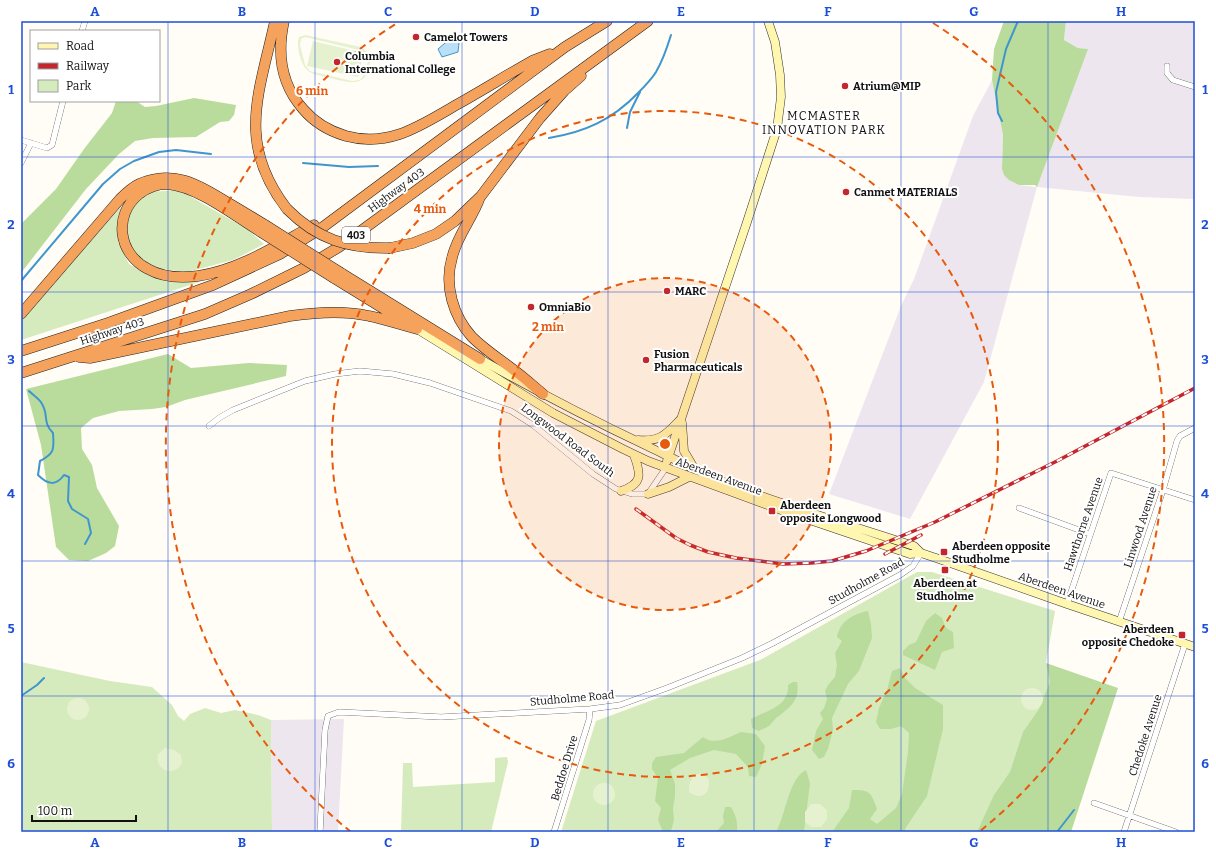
<svg xmlns="http://www.w3.org/2000/svg" width="1216" height="853" font-family="Bitter,serif">
	<rect width="100%" height="100%" fill="#fffdf5"/>
	<!-- industrial -->
	<path fill="#eee6ef" d="M1066 21H1195V199L1139 197 1037 187 984 382 910 519 829 494 901 306 914 279 973 116 992 80 1003 135 1002 169 1019 185 1036 187 1087 49 1078 48 1064 40Z
		M344 719 338 832H272L271 720Z"/>
	<!-- green -->
	<path fill="#d5ebbd" d="M179 190 247 229 264 244 233 260 187 272 160 269 140 259 132 249 127 236V219L131 209 148 192Z
		M123 205 119 215 118 242 129 264 148 275 167 280 199 282 21 340V317Z
		M917 572H932L1055 611 1046 663 1059 681 996 832H561L596 721 760 660Z
		M21 662 110 681 152 687 172 705 178 716 184 721 190 714 205 708 221 713 235 710 258 715 271 720 272 832H21Z
		M507 757 508 762 491 832H401L403 763H412L413 787 495 782V758Z"/>
	<!-- forest -->
	<path fill="#b9dc9c" d="M1004 21H1066L1064 40 1078 48 1088 49 1037 187 1035 185H1019L1009 180 1004 175 1002 169 1003 135 992 80 994 49Z
		M194 98 236 105 234 115 229 121 220 122 196 137 153 138 135 141 119 154 86 189 21 273V224L56 189 84 149 112 113 116 101H136L145 107 156 106Z
		M168 354 191 368 249 363 287 365 286 376 185 400 166 407 152 409 119 411 93 418 81 428 82 449 92 465 97 488 119 526 115 546 106 553 88 561 69 560 56 547 41 445 26 389Z
		M868 611 871 624 872 638 859 671 848 684 832 718 833 730 828 749 824 757 819 759 812 750 816 731 823 719 820 713 824 708 827 699 825 691 828 685 835 677 837 665 835 653 842 641 837 637C840 621 853 614 868 611Z
		M935 613 942 618 946 628 953 632 954 648 942 652 935 670 905 656 903 655V651L909 645 916 642 926 621Z
		M1046 663 1118 688 1071 832H977L994 795 1010 772 1023 732 1039 709 1050 682Z
		M900 668 905 678 915 688 943 705V729L927 796 905 829 906 832H832L849 808 852 790C870 790 871 792 877 809L870 819 877 824 896 808 902 794 908 752 909 733 901 726 891 729H880L876 722 879 708 887 690 892 671Z
		M793 682H797C800 700 792 705 779 716 775 718 773 722 770 725 767 728 762 729 759 731L752 728 751 719C767 710 789 707 788 685Z
		M741 732 756 734 765 746 762 764 756 777 749 776 748 767 736 754 714 750 690 758 670 770 675 784V797L673 808 674 820 671 831 663 832 658 820 661 808 655 801 658 778 652 769V763L656 757 684 753 703 737C714 746 730 737 741 732Z
		M806 770 810 783 804 832H776C786 815 788 779 806 770Z
		M725 807H731C736 815 738 823 737 832H716L724 823 723 816Z"/>
	<!-- pitch -->
	<path fill="#e6f2cf" fill-rule="evenodd" d="M305 35 361 47C367 51 371 55 370 62 367 84 357 84 338 80 330 78 322 76 314 74 311 73 308 71 306 69 300 62 296 45 299 37ZM305 37 363 51 366 54 368 61 365 74 360 80 352 81 310 71 305 65 300 45 301 39Z
		M313 41 364 53 358 77 307 66Z
		M1021 699a11 11 0 1 1 22 0a11 11 0 1 1-22 0Z
		M67 709a11 11 0 1 1 22 0a11 11 0 1 1-22 0Z
		M165 748 174 750 181 755 182 763C174 778 154 770 158 754Z
		M701 773 708 778C712 792 702 802 689 792V785L693 776Z
		M593 794a11 11 0 1 1 22 0a11 11 0 1 1-22 0Z
		M811 804H820L827 810V819L821 827H812L805 822V812Z"/>
	<!-- water -->
	<path fill="#b9e0f7" stroke="#3f96cf" d="M451 38 459 43 458 52 442 57 438 49Z"/>
	<g fill="none" stroke-linecap="round" stroke-linejoin="round">
		<!-- stream -->
		<path stroke="#3f96cf" stroke-width="2" d="M1002 121 998 113 996 92 1006 49 1018 21
			M627 128 630 112 640 92
			M549 138C585 132 612 120 638 93 644 87 651 80 656 72 663 60 667 48 671 35
			M303 163 349 167 378 166
			M21 281 103 184 120 169 134 161 159 152 176 150 211 154
			M29 391C33 395 40 399 42 404 49 415 42 422 53 433 54 449 55 453 40 461L38 475C48 485 56 486 64 475L69 477 68 501 72 509 88 519 91 533 85 544
			M21 696 37 685 44 678
			M1057 832 1074 810"/>
		<defs>
			<path id="street" d="M82 31 85 21
				M1167 66V73L1173 80 1195 87
				M21 140 47 148 52 145 63 101
				M21 163 31 143
				M209 426 219 418 233 410 305 381 335 374 360 371 393 374 430 383 511 411 533 425 593 474 616 489 632 494H648L663 472 665 468
				M1019 508 1090 534
				M1067 604 1111 473 1195 500
				M1119 622 1163 490 1177 441 1180 436 1195 428
				M1094 803 1176 832
				M320 832 325 730 328 716 339 712 441 717 590 709 620 705 667 688 742 658 773 643 900 575 913 566 921 553
				M554 832 589 720 590 709
				M1124 832 1185 644"/>
			<path id="secondary" d="M417 329 553 413 623 449 648 461 792 514 910 554 921 553 936 558 1067 604 1195 647
				M480 359C534 390 590 419 647 446 672 458 696 470 721 481 784 506 850 525 914 546L921 553
				M682 423 684 451 694 468
				M638 440C661 442 666 434 681 419
				M667 461 747 222 777 129 781 97 780 75 775 42 768 21
				M621 491C643 484 641 474 634 455
				M648 494 669 487 689 477"/>
			<path id="highway" d="M275 21C259 94 236 143 287 209
				M284 21C277 53 280 83 303 109 314 122 329 131 346 136 390 148 421 125 458 104 483 90 507 75 532 61L550 54
				M480 197C473 218 457 235 452 258 444 285 453 316 472 337 485 350 501 360 515 371 525 378 534 387 543 394
				M261 232C235 216 197 186 167 184 157 184 147 188 139 194 113 215 118 254 148 269 162 277 182 278 198 276 240 270 277 245 314 225
				M390 248 413 243 436 234 455 221 481 196 540 118 564 91 581 76
				M341 273 480 359
				M334 278 407 323
				M21 314 120 199C126 193 132 187 139 184 172 169 198 184 225 201 239 209 252 217 265 225
				M21 351 108 323 213 285 280 254 323 227 565 47 607 21
				M79 357 90 358 290 316C317 312 343 310 369 316 385 319 401 325 417 329
				M21 373 205 314 251 294 304 268 339 247 648 21"/>
		</defs>
		<!-- street casing -->
		<use href="#street" stroke="#444" stroke-width="6"/>
		<!-- secondary casing -->
		<use href="#secondary" stroke="#333" stroke-width="9"/>
		<!-- highway casing -->
		<use href="#highway" stroke="#222" stroke-width="11"/>
		<!-- street -->
		<use href="#street" stroke="#fff" stroke-width="5.5"/>
		<!-- secondary -->
		<use href="#secondary" stroke="#fff6b0" stroke-width="8"/>
		<!-- highway -->
		<use href="#highway" stroke="#f5a25d" stroke-width="10"/>
		<defs>
			<path id="rail" d="M636 509 676 538 690 545 708 552 736 558 783 564 811 563 832 561 866 551 935 522 1057 461 1195 388
				M885 554 921 535"/>
		</defs>
		<!-- rail casing -->
		<use href="#rail" stroke="#c4262e" stroke-width="3.5"/>
		<!-- rail -->
		<use href="#rail" stroke="#fff" stroke-width="2" stroke-dasharray="6" stroke-linecap="butt"/>
		<defs>
			<path id="highway-bridge" d="M287 209C317 239 348 249 390 248
				M265 225 341 273
				M261 232 334 278"/>
		</defs>
		<!-- highway-bridge casing -->
		<use href="#highway-bridge" stroke="#222" stroke-width="11" stroke-linecap="butt"/>
		<!-- highway-bridge -->
		<use href="#highway-bridge" stroke="#f5a25d" stroke-width="10"/>
	</g>
	<!-- grid -->
	<path fill="none" stroke="#1d4ed8" stroke-width="1" stroke-opacity="0.55" d="M168 21V832M315 21V832M462 21V832M608 21V832M754 21V832M901 21V832M1048 21V832M21 157H1195M21 292H1195M21 426H1195M21 561H1195M21 696H1195"/>
	<!-- distance rings -->
	<circle cx="665" cy="444" r="166" fill="#e8590c" fill-opacity=".12"/>
	<g fill="none" stroke="#e8590c" stroke-width="2" stroke-dasharray="7 5">
		<circle cx="665" cy="444" r="166"/>
		<circle cx="665" cy="444" r="333"/>
		<path d="M351 832A499 499 0 0 1 397 23M933 23A499 499 0 0 1 979 832"/>
	</g>
	<!-- markers -->
	<g fill="#c4262e" stroke="#fff" stroke-width="1.5">
		<circle cx="416" cy="37" r="4"/>
		<circle cx="337" cy="62" r="4"/>
		<circle cx="845" cy="86" r="4"/>
		<circle cx="846" cy="192" r="4"/>
		<circle cx="667" cy="291" r="4"/>
		<circle cx="531" cy="307" r="4"/>
		<circle cx="646" cy="360" r="4"/>
		<rect x="768" y="507" width="8" height="8" rx="2"/>
		<rect x="940" y="548" width="8" height="8" rx="2"/>
		<rect x="941" y="566" width="8" height="8" rx="2"/>
		<rect x="1178" y="631" width="8" height="8" rx="2"/>
	</g>
	<g text-anchor="middle" stroke-width="4" stroke-linejoin="round" paint-order="stroke">
		<!-- shield labels -->
		<rect fill="#fff" stroke="#585858" stroke-width="1" x="342" y="227" width="28" height="16" rx="3"/>
		<g font-size="10" font-weight="bold" fill="#111">
			<text x="356" y="239">403</text>
		</g>
		<!-- poi labels -->
		<g font-size="11" font-weight="bold" fill="#111" stroke="#fff" text-anchor="start">
			<text x="424" y="41">Camelot Towers</text>
			<text x="345" y="60">Columbia<tspan x="345" dy="13">International College</tspan></text>
			<text x="853" y="90">Atrium@MIP</text>
			<text x="854" y="196">Canmet MATERIALS</text>
			<text x="675" y="295">MARC</text>
			<text x="539" y="311">OmniaBio</text>
			<text x="654" y="358">Fusion<tspan x="654" dy="13">Pharmaceuticals</tspan></text>
			<text x="780" y="509">Aberdeen<tspan x="780" dy="13">opposite Longwood</tspan></text>
			<text x="952" y="550">Aberdeen opposite<tspan x="952" dy="13">Studholme</tspan></text>
			<text x="945" y="587" text-anchor="middle">Aberdeen at<tspan x="945" dy="13">Studholme</tspan></text>
			<text x="1174" y="633" text-anchor="end">Aberdeen<tspan x="1174" dy="13">opposite Chedoke</tspan></text>
		</g>
		<!-- street labels -->
		<g font-size="11" fill="#111" stroke="#fff">
			<text transform="translate(396 190) rotate(-36)" y="4">Highway 403</text>
			<text transform="translate(112 331) rotate(-18)" y="4">Highway 403</text>
			<text transform="translate(568 440) rotate(37)" y="4">Longwood Road South</text>
			<text transform="translate(719 476) rotate(20)" y="4">Aberdeen Avenue</text>
			<text transform="translate(1083 524) rotate(-71)" y="4">Hawthorne Avenue</text>
			<text transform="translate(1140 527) rotate(-72)" y="4">Linwood Avenue</text>
			<text transform="translate(866 581) rotate(-29)" y="4">Studholme Road</text>
			<text transform="translate(1062 590) rotate(19)" y="4">Aberdeen Avenue</text>
			<text transform="translate(572 698) rotate(-5)" y="4">Studholme Road</text>
			<text transform="translate(1145 735) rotate(-72)" y="4">Chedoke Avenue</text>
			<text transform="translate(564 768) rotate(-73)" y="4">Beddoe Drive</text>
		</g>
		<!-- neighbourhood labels -->
		<g font-size="12" letter-spacing="1" fill="#111" stroke="#fff">
			<text x="824" y="120">MCMASTER<tspan x="824" dy="14">INNOVATION PARK</tspan></text>
		</g>
	</g>
	<circle cx="665" cy="444" r="6" fill="#e8590c" stroke="#fff" stroke-width="2"/>
	<g font-size="12" text-anchor="middle" font-weight="bold" fill="#e8590c" stroke="#fff" stroke-width="4" stroke-linejoin="round" paint-order="stroke">
		<text x="312" y="95">6 min</text>
		<text x="430" y="213">4 min</text>
		<text x="548" y="331">2 min</text>
	</g>
	<!-- border -->
	<rect width="1216" height="853" fill="none" stroke="#ffffff" stroke-width="44"/>
	<!-- legend -->
	<rect x="30" y="30" width="130" height="72" fill="#ffffff" stroke="#a0a0a0"/>
	<rect x="38" y="43" width="20" height="6" fill="#fff6b0" stroke="#a0a0a0"/>
	<text x="66" y="50" font-size="12" fill="#111111">Road</text>
	<rect x="38" y="63" width="20" height="6" fill="#c4262e" stroke="#a0a0a0"/>
	<text x="66" y="70" font-size="12" fill="#111111">Railway</text>
	<rect x="38" y="80" width="20" height="12" fill="#d5ebbd" stroke="#a0a0a0"/>
	<text x="66" y="90" font-size="12" fill="#111111">Park</text>
	<!-- scale -->
	<path d="M32 815v6h104v-6" fill="none" stroke="#111111" stroke-width="2"/>
	<text x="38" y="815" font-size="12" fill="#111111" stroke="#ffffff" stroke-width="3" paint-order="stroke">100 m</text>
	<rect x="22" y="22" width="1172" height="809" fill="none" stroke="#1d4ed8" stroke-width="1.5"/>
	<g font-size="13" text-anchor="middle" font-weight="bold" fill="#1d4ed8">
		<text x="95" y="16">A</text>
		<text x="242" y="16">B</text>
		<text x="388" y="16">C</text>
		<text x="535" y="16">D</text>
		<text x="681" y="16">E</text>
		<text x="828" y="16">F</text>
		<text x="974" y="16">G</text>
		<text x="1121" y="16">H</text>
		<text x="11" y="94">1</text>
		<text x="1205" y="94">1</text>
		<text x="11" y="229">2</text>
		<text x="1205" y="229">2</text>
		<text x="11" y="364">3</text>
		<text x="1205" y="364">3</text>
		<text x="11" y="498">4</text>
		<text x="1205" y="498">4</text>
		<text x="11" y="633">5</text>
		<text x="1205" y="633">5</text>
		<text x="11" y="768">6</text>
		<text x="1205" y="768">6</text>
		<text x="95" y="847">A</text>
		<text x="242" y="847">B</text>
		<text x="388" y="847">C</text>
		<text x="535" y="847">D</text>
		<text x="681" y="847">E</text>
		<text x="828" y="847">F</text>
		<text x="974" y="847">G</text>
		<text x="1121" y="847">H</text>
	</g>
</svg>
